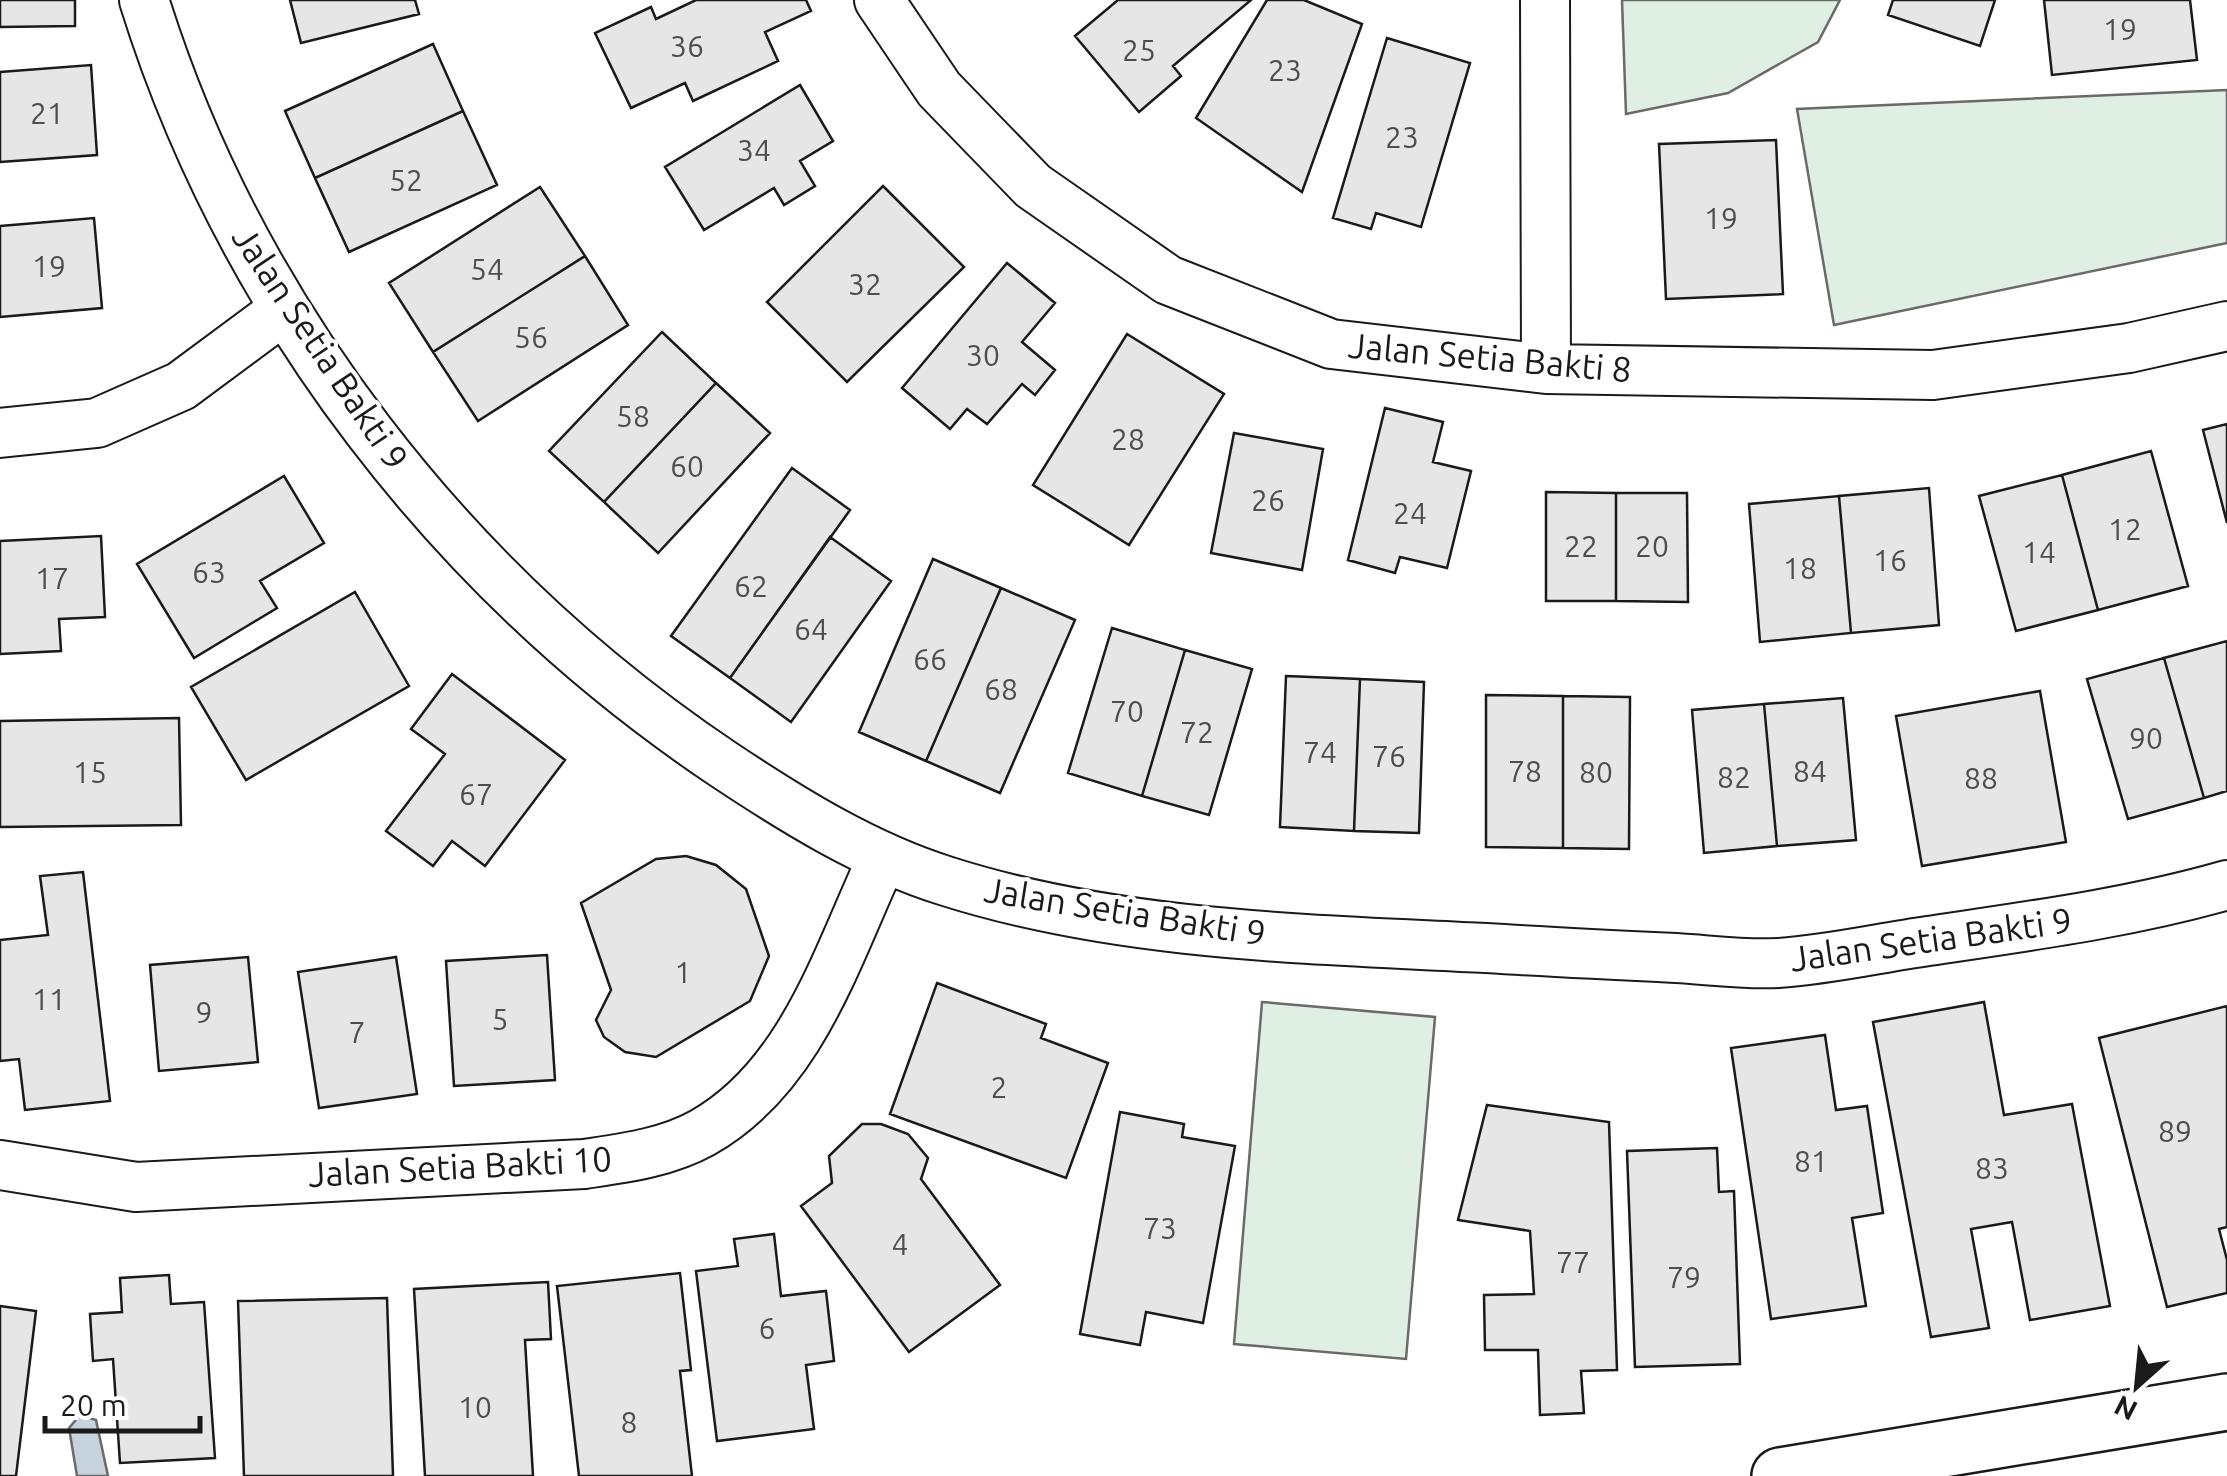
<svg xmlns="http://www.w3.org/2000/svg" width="2227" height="1476" font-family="Ubuntu,sans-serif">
	<rect width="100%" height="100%" fill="#fff"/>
	<!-- green -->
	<path fill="#e0efe3" stroke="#6a6a6a" stroke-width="2.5" d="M1622 0H1840L1818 42 1728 93 1626 114Z
		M2227 90V243L1834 325 1797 109Z
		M1262 1002 1435 1017 1406 1359 1234 1344Z"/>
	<!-- water -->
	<path fill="#c6d2dc" stroke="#6a6a6a" stroke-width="2.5" d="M80 1415 96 1420 108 1476H77L69 1428Z"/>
	<!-- building -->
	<path fill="#e6e6e6" stroke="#1a1a1a" stroke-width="2.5" d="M0 0H75V26L0 27Z
		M290 0H415L419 14 301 43Z
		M696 0H806L811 11 765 32 778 61 693 101 685 83 631 108 595 33 651 7 656 19Z
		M1118 0H1251L1173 66 1181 76 1139 112 1075 36Z
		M1267 0H1304L1362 24 1302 192 1196 118Z
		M1893 0H1995L1980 46 1888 15Z
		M2044 0H2190L2197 60 2052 75Z
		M1387 38 1470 63 1421 227 1376 213 1371 229 1333 218Z
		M433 44 463 111 315 178 285 111Z
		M91 65 97 155 0 162V72Z
		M800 85 833 141 800 161 815 186 784 205 774 188 704 230 665 167Z
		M463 111 497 185 349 252 315 178Z
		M1776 140 1783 294 1666 299 1659 144Z
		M883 186 964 267 847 382 767 302Z
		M540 187 585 256 433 352 389 283Z
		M94 218 102 308 0 317V226Z
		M585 256 628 325 478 421 433 352Z
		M1007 263 1055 303 1022 342 1055 370 1035 395 1022 384 987 424 967 409 950 429 902 388Z
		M662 332 716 383 604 502 549 451Z
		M1127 334 1224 394 1129 545 1033 485Z
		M716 383 770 433 658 553 604 502Z
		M1385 408 1443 422 1433 462 1471 471 1447 568 1400 557 1395 573 1348 560Z
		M2227 424V523L2203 430Z
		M1234 433 1323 449 1302 570 1211 553Z
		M2151 451 2188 586 2098 610 2062 475Z
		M792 468 850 510 730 678 671 636Z
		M2062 475 2098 610 2016 631 1979 496Z
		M284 476 324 543 260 581 277 608 194 658 137 564Z
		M1929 488 1939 625 1851 633 1839 496Z
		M1546 492 1616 493V601H1546Z
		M1616 493H1687L1688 602 1616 601Z
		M1839 496 1851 633 1760 642 1749 504Z
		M101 536 105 617 59 619 61 651 0 654V541Z
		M830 537 891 581 791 722 730 678Z
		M933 559 1001 588 926 761 859 732Z
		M1001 588 1075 620 1000 793 926 761Z
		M355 592 409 686 246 780 191 687Z
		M1112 628 1185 650 1142 796 1068 773Z
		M2227 641V791L2204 798 2164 658Z
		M1185 650 1252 669 1209 815 1142 796Z
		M2164 658 2204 798 2128 819 2087 679Z
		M452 674 565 760 485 866 452 841 433 866 386 831 445 754 411 729Z
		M1286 676 1360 679 1354 831 1280 827Z
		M1360 679 1424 682 1419 833 1354 831Z
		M2040 691 2066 842 1922 866 1896 716Z
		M1486 695 1563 696V848L1486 847Z
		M1563 696 1630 697 1629 849 1563 848Z
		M1843 698 1856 840 1777 846 1764 704Z
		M1764 704 1777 846 1704 853 1692 710Z
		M179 718 181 825 0 827V721Z
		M686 856 716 865 746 889 769 956 750 1001 656 1057 625 1052 604 1037 596 1020 611 990 581 903 656 859Z
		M83 872 110 1101 25 1110 19 1059 0 1061V940L48 935 40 876Z
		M547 955 555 1080 454 1086 446 961Z
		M248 957 258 1062 159 1071 150 965Z
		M396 957 417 1094 319 1108 298 972Z
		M937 983 1046 1024 1041 1038 1108 1063 1066 1178 890 1114Z
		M1984 1002 2004 1115 2072 1104 2110 1306 2030 1320 2012 1222 1971 1229 1989 1328 1931 1337 1873 1022Z
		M2227 1006V1227L2219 1229 2227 1260V1293L2167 1307 2099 1038Z
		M1825 1035 1836 1110 1867 1106 1883 1213 1852 1218 1866 1306 1771 1319 1731 1048Z
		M1487 1105 1609 1122 1617 1370 1581 1371 1584 1413 1540 1415 1538 1350H1485L1484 1295 1534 1294 1530 1231 1458 1220Z
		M1120 1112 1184 1124 1182 1137 1235 1146 1203 1323 1146 1312 1140 1345 1080 1334Z
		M862 1124H881L908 1134 928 1158 921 1179 1000 1285 909 1352 801 1206 832 1183 829 1156Z
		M1717 1148 1719 1192 1734 1191 1740 1364 1635 1367 1627 1151Z
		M774 1234 781 1296 826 1291 834 1361 806 1365 814 1429 717 1441 696 1271 738 1266 734 1239Z
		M680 1273 691 1370 680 1371 692 1476H579L557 1286Z
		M169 1275 171 1304 204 1302 215 1458 120 1463 113 1359 93 1361 90 1314 122 1312 120 1278Z
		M548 1282 551 1339 525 1340 533 1476H425L414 1289Z
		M387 1298 393 1476H244L238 1301Z
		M0 1306 36 1311 16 1476H0Z"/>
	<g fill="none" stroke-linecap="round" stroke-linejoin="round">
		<defs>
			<path id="street" d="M144 0C241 311 453 583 723 764 792 810 866 856 946 881 1118 936 1308 939 1486 948 1550 952 1613 955 1676 958 1710 960 1745 965 1778 963 1828 960 1879 948 1928 941 2029 926 2129 913 2227 885
				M879 0 939 89 1033 186 1168 280 1331 344 1546 369 1933 375 2129 348 2227 326
				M1545 0 1546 369
				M0 433 97 423 181 386 285 309
				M0 1165 136 1187 584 1164C624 1158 666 1153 702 1133 802 1077 837 955 883 857"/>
			<path id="secondary" d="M1780 1476 2227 1402"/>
		</defs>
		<!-- street casing -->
		<use href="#street" stroke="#1a1a1a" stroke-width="52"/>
		<!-- secondary casing -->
		<use href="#secondary" stroke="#1a1a1a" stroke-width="60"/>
		<!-- street -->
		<use href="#street" stroke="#fff" stroke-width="48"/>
		<!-- secondary -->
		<use href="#secondary" stroke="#fff" stroke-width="55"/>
	</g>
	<g text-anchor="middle" stroke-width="8" stroke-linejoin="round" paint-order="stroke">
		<!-- number labels -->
		<g font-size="30" fill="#4d4d4d">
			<text x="2120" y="40">19</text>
			<text x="687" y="57">36</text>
			<text x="1139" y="61">25</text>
			<text x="1285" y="81">23</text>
			<text x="47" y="124">21</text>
			<text x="1402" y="148">23</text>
			<text x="754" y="161">34</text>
			<text x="406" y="191">52</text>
			<text x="1721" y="229">19</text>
			<text x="49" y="277">19</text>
			<text x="487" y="280">54</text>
			<text x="865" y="295">32</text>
			<text x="531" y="348">56</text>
			<text x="983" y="366">30</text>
			<text x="633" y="427">58</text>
			<text x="1128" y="450">28</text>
			<text x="687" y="477">60</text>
			<text x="1268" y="511">26</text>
			<text x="1410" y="524">24</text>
			<text x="2125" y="540">12</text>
			<text x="1581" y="557">22</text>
			<text x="1652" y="557">20</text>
			<text x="2039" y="563">14</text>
			<text x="1890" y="571">16</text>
			<text x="1800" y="579">18</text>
			<text x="209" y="583">63</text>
			<text x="52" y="589">17</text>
			<text x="751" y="597">62</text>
			<text x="811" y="640">64</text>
			<text x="930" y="670">66</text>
			<text x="1001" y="700">68</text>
			<text x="1127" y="722">70</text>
			<text x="1197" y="743">72</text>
			<text x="2146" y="749">90</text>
			<text x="1320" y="763">74</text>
			<text x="1389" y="767">76</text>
			<text x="1525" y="782">78</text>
			<text x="1810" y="782">84</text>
			<text x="90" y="783">15</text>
			<text x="1596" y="783">80</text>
			<text x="1734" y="788">82</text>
			<text x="1981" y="789">88</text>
			<text x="476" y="805">67</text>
			<text x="683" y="983">1</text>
			<text x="49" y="1010">11</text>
			<text x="204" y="1023">9</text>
			<text x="500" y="1030">5</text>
			<text x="357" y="1043">7</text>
			<text x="999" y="1098">2</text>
			<text x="2175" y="1142">89</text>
			<text x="1811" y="1172">81</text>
			<text x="1992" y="1179">83</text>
			<text x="1160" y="1239">73</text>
			<text x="900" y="1255">4</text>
			<text x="1573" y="1273">77</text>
			<text x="1684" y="1288">79</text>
			<text x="767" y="1339">6</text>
			<text x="475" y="1418">10</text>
			<text x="629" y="1433">8</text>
		</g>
		<!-- street labels -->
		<g font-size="35" fill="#1a1a1a" stroke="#fff">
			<text transform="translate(320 348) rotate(56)" y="12">Jalan Setia Bakti 9</text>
			<text transform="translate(1490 358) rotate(5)" y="12">Jalan Setia Bakti 8</text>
			<text transform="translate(1125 912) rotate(9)" y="12">Jalan Setia Bakti 9</text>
			<text transform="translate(1931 940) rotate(-8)" y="12">Jalan Setia Bakti 9</text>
			<text transform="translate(460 1167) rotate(-3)" y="12">Jalan Setia Bakti 10</text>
		</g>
	</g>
	<!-- north arrow -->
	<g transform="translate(2137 1386) rotate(207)" stroke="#ffffff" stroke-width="8" paint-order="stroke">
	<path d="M0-8L18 38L0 25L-18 38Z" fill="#1a1a1a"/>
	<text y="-15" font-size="28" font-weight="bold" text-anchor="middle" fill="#1a1a1a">N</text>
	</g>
	<!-- scale -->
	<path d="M45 1416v15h155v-15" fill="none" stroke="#1a1a1a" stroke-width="5"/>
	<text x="60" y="1416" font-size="30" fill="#1a1a1a" stroke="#ffffff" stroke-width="8" paint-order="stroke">20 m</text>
</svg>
